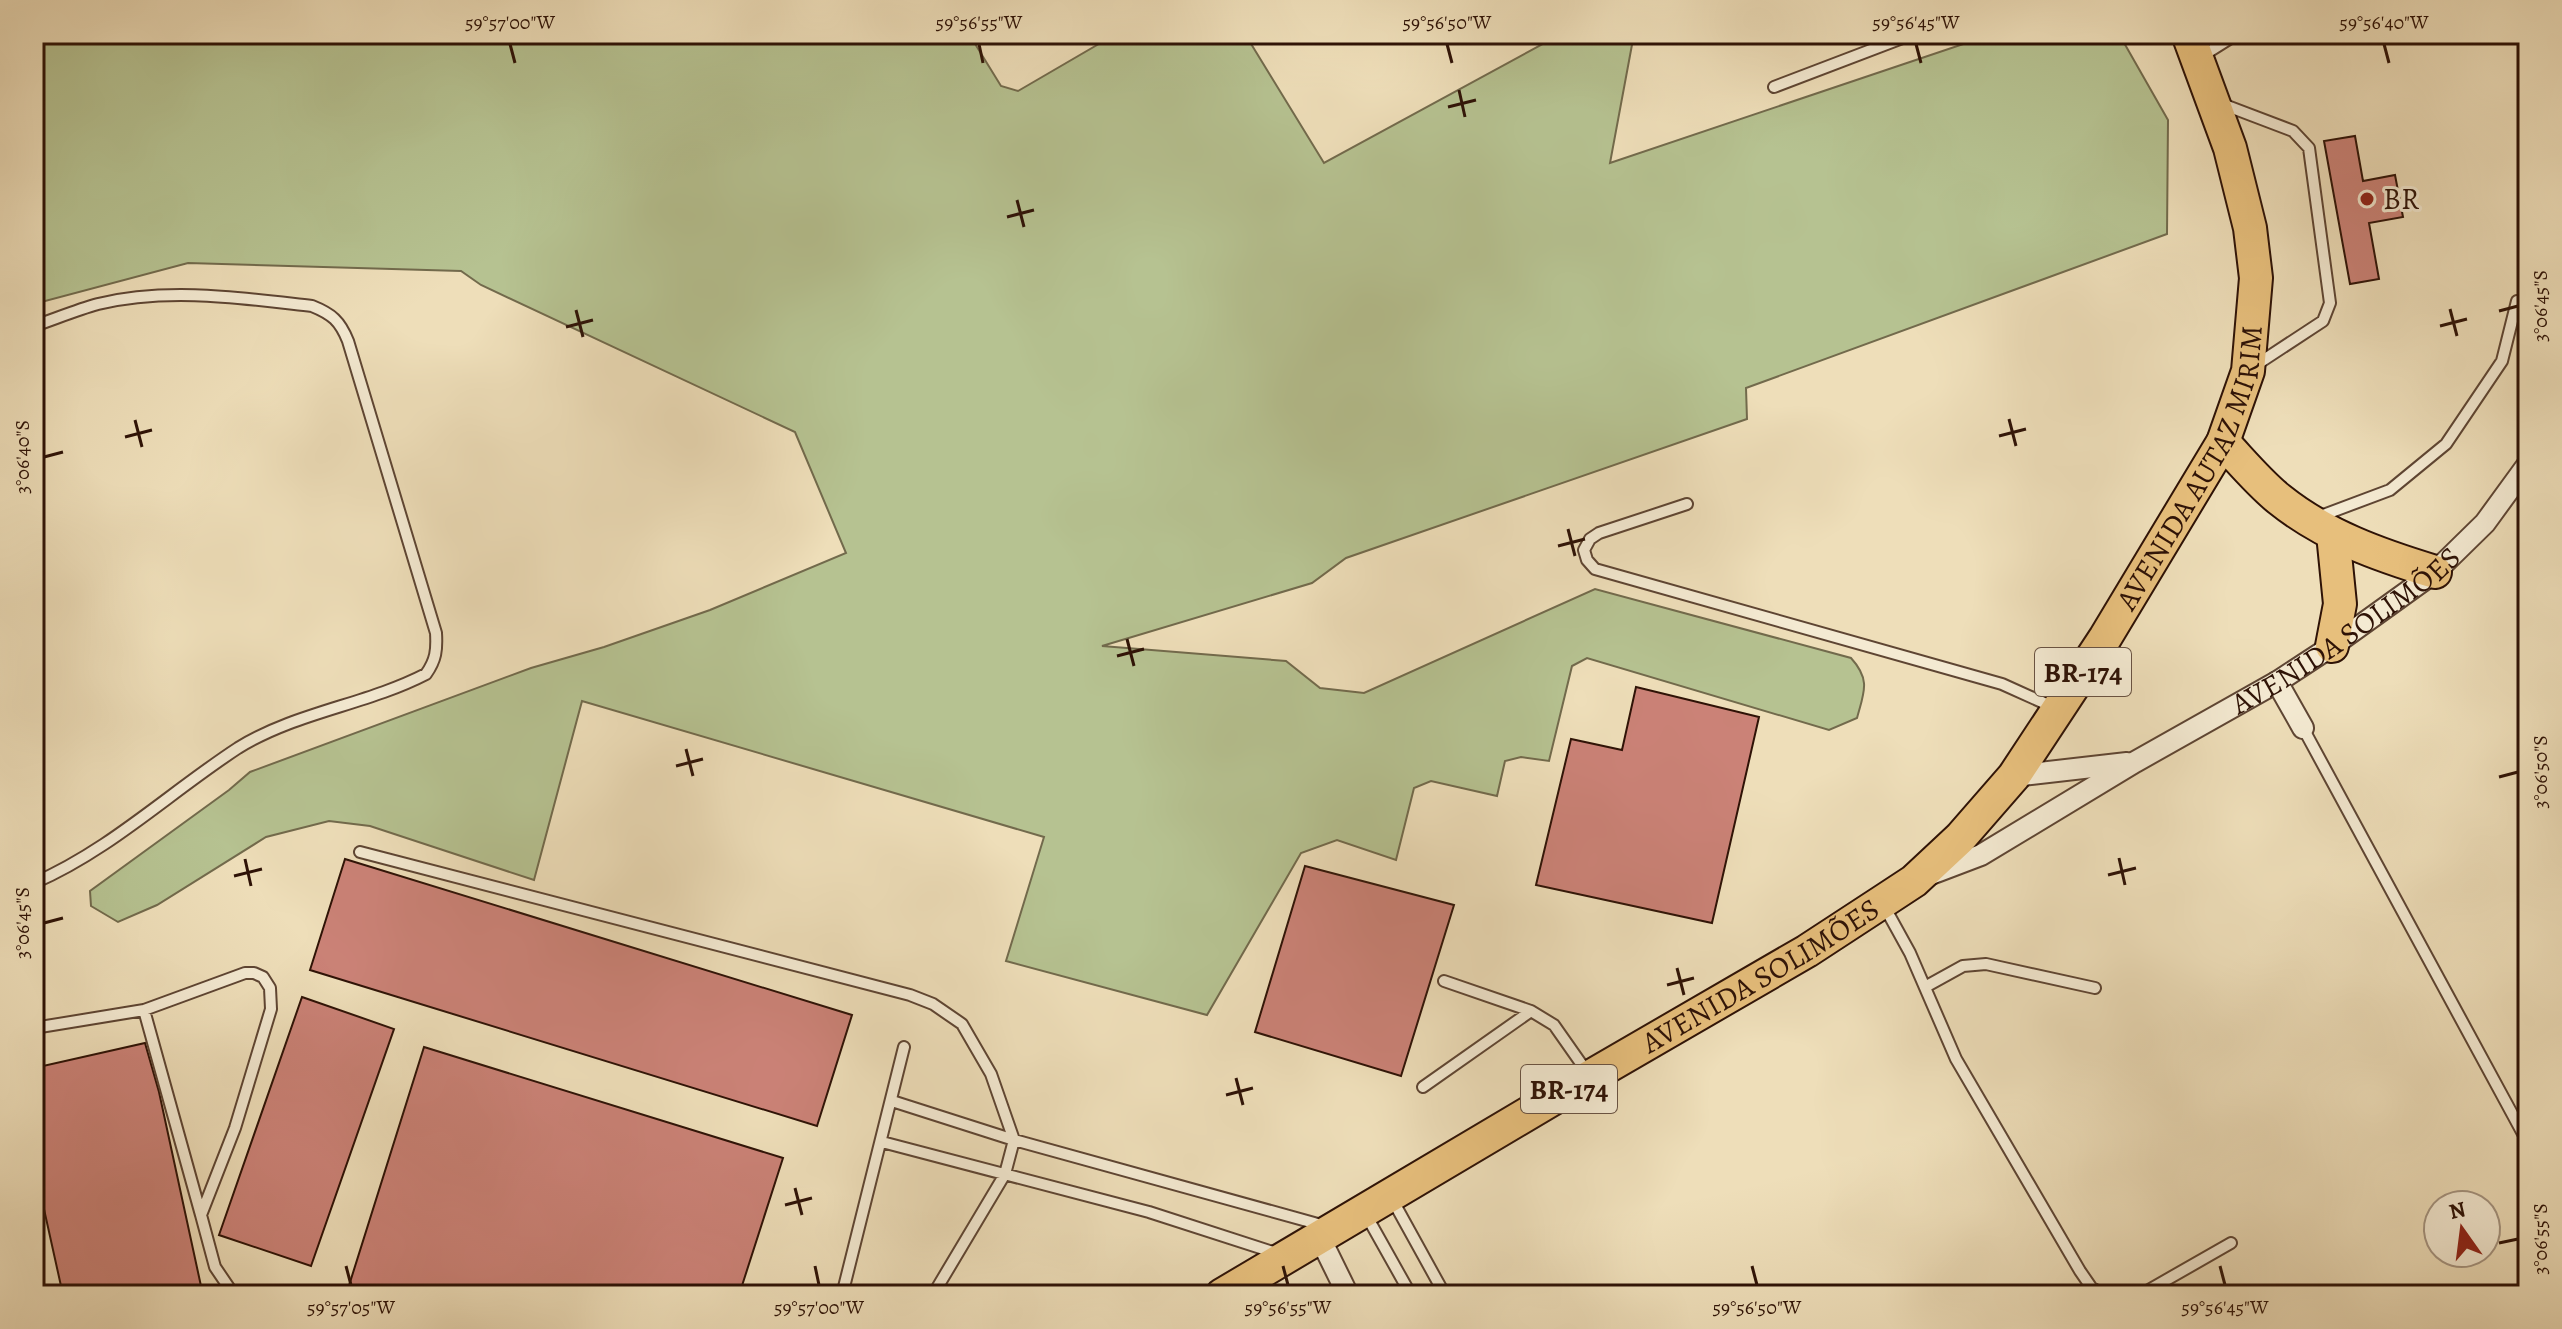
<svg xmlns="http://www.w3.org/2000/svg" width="2562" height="1329" font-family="Alegreya,serif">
	<rect width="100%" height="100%" fill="#eedeb9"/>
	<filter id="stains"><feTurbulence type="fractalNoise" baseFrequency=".0025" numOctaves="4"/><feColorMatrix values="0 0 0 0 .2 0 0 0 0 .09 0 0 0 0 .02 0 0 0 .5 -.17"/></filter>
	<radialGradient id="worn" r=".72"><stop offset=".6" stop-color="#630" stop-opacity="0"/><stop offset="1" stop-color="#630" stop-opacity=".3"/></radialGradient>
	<!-- green -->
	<path fill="#b6c291" stroke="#726a4c" stroke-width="2" d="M34 34H969L1001 86 1018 91 1116 34H1245L1324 163 1561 34H1634L1610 163 1993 34H2119L2168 120 2167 234 1746 388 1747 419 1346 558 1312 583 1102 646 1286 661 1320 688 1364 693 1595 589 1851 658C1871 680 1864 692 1857 718L1829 730 1587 658 1572 666 1549 761 1521 757 1505 761 1497 796 1431 781 1414 788 1396 860 1337 840 1301 853 1207 1015 1006 961 1044 837 582 701 534 880 370 826 329 821 266 837 157 905 118 922 91 906 90 891 229 790 250 772 531 668 604 647 710 610 846 553 795 432 481 285 461 271 188 263 34 304Z"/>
	<!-- building -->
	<path fill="#cb8277" stroke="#2e1206" stroke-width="2" d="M2355 136 2363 181 2395 175 2403 217 2369 223 2379 279 2350 284 2324 141Z
		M1636 687 1759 717 1712 923 1536 885 1571 739 1622 750Z
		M345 859 852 1015 817 1126 310 970Z
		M1305 866 1454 905 1401 1076 1255 1032Z
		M302 997 394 1029 311 1266 219 1235Z
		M145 1043 159 1092 201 1286 159 1295H63L34 1164V1068Z
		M424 1047 783 1158 739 1295H346Z"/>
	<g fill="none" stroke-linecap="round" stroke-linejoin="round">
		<defs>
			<path id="service" d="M2202 56 2237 34
				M1774 87 1913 34
				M2222 104 2293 131 2309 148 2330 303 2323 321 2256 365
				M34 326C55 319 76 310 98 304 168 287 241 298 312 306 332 314 340 321 348 341L436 633C437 650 436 660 426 674 366 705 296 712 238 748 169 793 110 850 34 883
				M1687 504 1599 533 1590 539 1584 550 1587 560 1595 569 2002 684 2053 707
				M2318 517 2390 490 2446 444 2502 361 2517 301
				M2303 728 2528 1143
				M360 852 910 995 933 1004 962 1024 991 1074 1014 1140 1005 1174 937 1288 929 1295
				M1883 904 1910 953 1956 1059 2080 1271 2091 1287 2103 1295
				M1444 981 1531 1011 1554 1025 1587 1072
				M1925 987 1963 966 1986 964 2095 988
				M144 1010 201 1215
				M34 1028 144 1010 245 973H254L263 977 270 988 271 1009 235 1128 201 1215 215 1267 234 1295
				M1423 1087 1531 1011
				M892 1101 1014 1140 1325 1226
				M882 1142 1149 1212 1279 1254
				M1392 1199 1445 1295
				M1365 1213 1411 1295
				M842 1295 904 1047
				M2140 1295 2231 1243"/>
			<g id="minor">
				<path d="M2277 682 2303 728"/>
				<path d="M2014 776 2127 763"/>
				<path id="s1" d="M1931 874 1981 855 2135 762 2277 682 2332 646 2435 572 2485 523 2528 464"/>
				<path d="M1320 1238 1348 1295"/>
			</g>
			<g id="primary">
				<path d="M2223 442C2241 461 2259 483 2279 499 2325 536 2379 555 2435 572"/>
				<path d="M2332 646 2340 604 2333 534"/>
				<path id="s2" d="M1222 1295 1581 1082 1807 951 1882 902 1914 881 1960 838 2014 776 2105 638 2223 442 2248 371 2256 278 2250 228 2230 148 2188 34"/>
			</g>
		</defs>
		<!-- service casing -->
		<use href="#service" stroke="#5e4533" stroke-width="14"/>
		<!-- minor casing -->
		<use href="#minor" stroke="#5e4533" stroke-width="24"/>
		<!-- primary casing -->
		<use href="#primary" stroke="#2e1206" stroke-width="36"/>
		<!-- service -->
		<use href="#service" stroke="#f4ead2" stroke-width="10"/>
		<!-- minor -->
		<use href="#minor" stroke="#f4ead2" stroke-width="20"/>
		<!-- primary -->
		<use href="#primary" stroke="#e7bf7c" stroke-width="32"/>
	</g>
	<!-- ticks -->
	<path fill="none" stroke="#2e1206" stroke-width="3" d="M510 44 515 63M979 44 983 63M1447 44 1452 63M1916 44 1921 63M2384 44 2389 63M1459 90 1465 117M1448 107 1476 100M1017 200 1024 227M1007 217 1034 210M2450 309 2457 336M576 310 583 337M2499 311 2518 306M2440 326 2467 319M566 327 593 320M2009 419 2016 446M135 420 142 447M1999 436 2026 429M125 437 152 430M44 457 63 452M1568 529 1575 556M1558 546 1585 539M1127 639 1134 666M1117 656 1144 649M686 749 693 776M676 766 703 759M2499 777 2518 772M2119 858 2125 885M245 859 251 886M2108 875 2136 868M234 876 262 869M44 923 63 918M1677 968 1684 995M1667 985 1694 978M1236 1078 1243 1105M1226 1095 1253 1088M795 1188 802 1215M785 1205 812 1198M2499 1243 2518 1239M346 1266 351 1285M815 1266 819 1285M1283 1266 1288 1285M1752 1266 1757 1285M2220 1266 2225 1285"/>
	<!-- markers -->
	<circle fill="#8f2418" stroke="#f4ead2" stroke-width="3" cx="2367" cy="199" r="8"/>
	<g text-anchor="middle" stroke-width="6" stroke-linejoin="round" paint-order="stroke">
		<!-- shield labels -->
		<g fill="#f4ead2" stroke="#695343" stroke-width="2">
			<rect x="2035" y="648" width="96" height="48" rx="6"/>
			<rect x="1521" y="1065" width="96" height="48" rx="6"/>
		</g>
		<g font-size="28" font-weight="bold" fill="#2e1206">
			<text x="2083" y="682">BR-174</text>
			<text x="1569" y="1099">BR-174</text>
		</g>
		<!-- poi labels -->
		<g font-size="30" fill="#2e1206" stroke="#f4ead2" text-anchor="start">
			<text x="2383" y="209">BR</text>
		</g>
		<!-- street labels -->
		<g font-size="30" fill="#2e1206" stroke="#f4ead2">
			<text dy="10" stroke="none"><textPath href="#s2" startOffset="1310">AVENIDA AUTAZ MIRIM</textPath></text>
			<text dy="10" stroke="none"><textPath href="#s1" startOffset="482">AVENIDA SOLIMÕES</textPath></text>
			<text dy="10" stroke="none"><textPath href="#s2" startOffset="626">AVENIDA SOLIMÕES</textPath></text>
		</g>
	</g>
	<!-- margin -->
	<rect width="2562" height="1329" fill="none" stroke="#eedeb9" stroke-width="88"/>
	<!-- north arrow -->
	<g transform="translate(2462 1229) rotate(346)"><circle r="38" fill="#f4ead2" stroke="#a59480" stroke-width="2"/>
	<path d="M0-6L14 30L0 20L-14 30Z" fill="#8f2418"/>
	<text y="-12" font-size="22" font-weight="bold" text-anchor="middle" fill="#2e1206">N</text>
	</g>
	<rect x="44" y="44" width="2474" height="1241" fill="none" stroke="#2e1206" stroke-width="3"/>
	<g font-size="20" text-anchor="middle" fill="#2e1206">
		<text x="510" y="29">59°57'00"W</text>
		<text x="979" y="29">59°56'55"W</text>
		<text x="1447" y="29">59°56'50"W</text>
		<text x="1916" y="29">59°56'45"W</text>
		<text x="2384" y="29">59°56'40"W</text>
		<text transform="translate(2540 306) rotate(-90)" y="7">3°06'45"S</text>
		<text transform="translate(22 457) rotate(-90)" y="7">3°06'40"S</text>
		<text transform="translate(2540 772) rotate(-90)" y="7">3°06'50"S</text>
		<text transform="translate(22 923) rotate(-90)" y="7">3°06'45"S</text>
		<text transform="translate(2540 1239) rotate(-90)" y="7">3°06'55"S</text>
		<text x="351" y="1314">59°57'05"W</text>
		<text x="819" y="1314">59°57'00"W</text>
		<text x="1288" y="1314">59°56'55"W</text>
		<text x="1757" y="1314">59°56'50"W</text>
		<text x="2225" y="1314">59°56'45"W</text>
	</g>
	<rect width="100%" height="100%" filter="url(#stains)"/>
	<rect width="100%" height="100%" fill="url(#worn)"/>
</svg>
